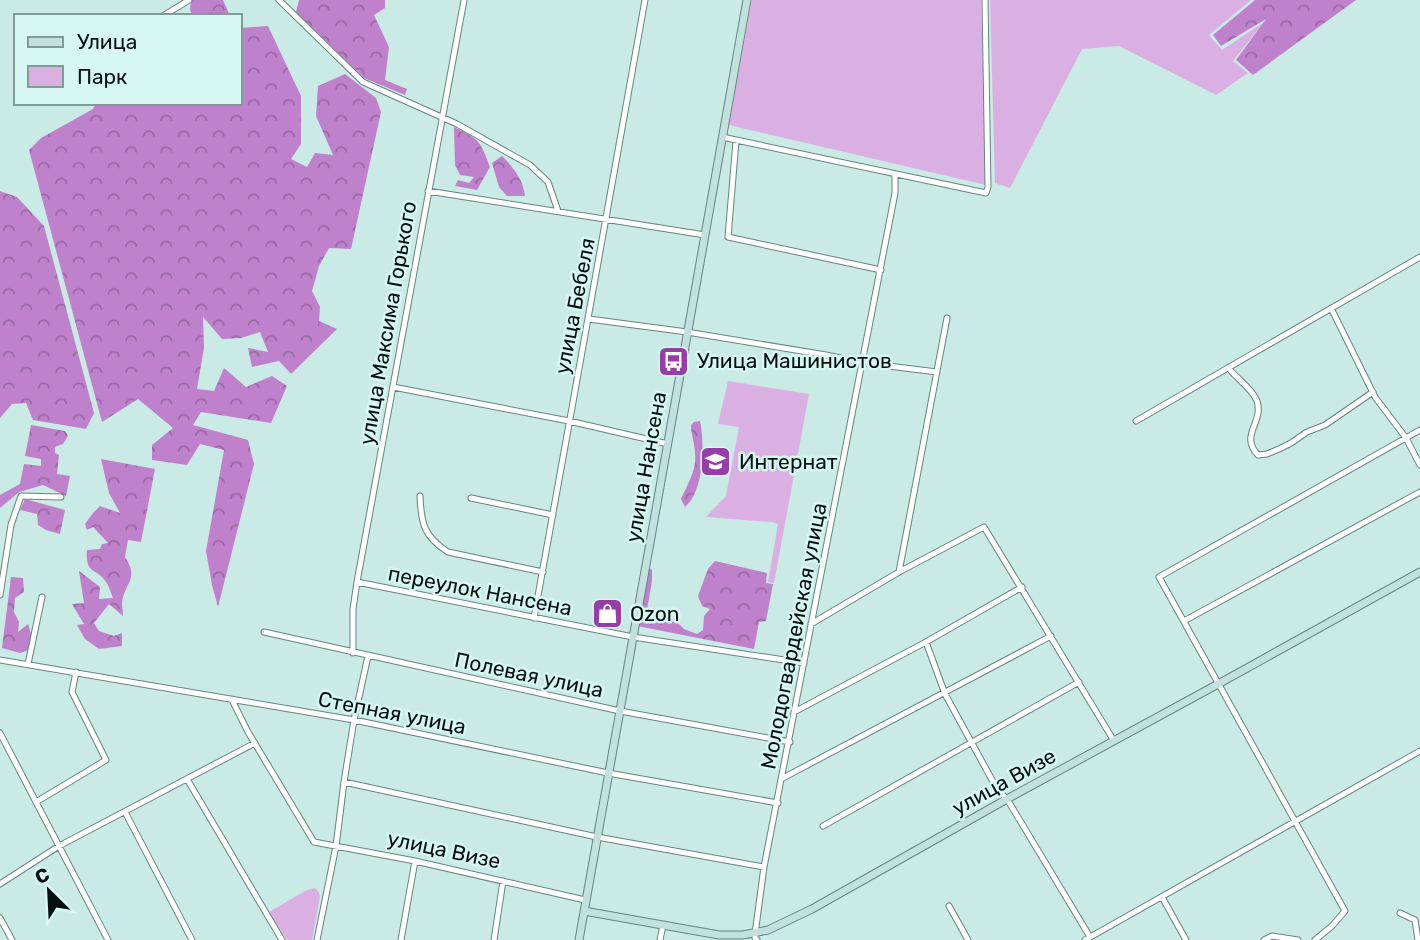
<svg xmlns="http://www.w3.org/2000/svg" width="1420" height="940" font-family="Rubik,sans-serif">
	<defs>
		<pattern id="forest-crowns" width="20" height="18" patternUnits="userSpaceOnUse" patternTransform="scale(1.75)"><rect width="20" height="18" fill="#c081cc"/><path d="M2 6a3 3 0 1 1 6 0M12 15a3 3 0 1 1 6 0" fill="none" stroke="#9a68a4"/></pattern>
	</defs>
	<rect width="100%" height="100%" fill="#c9eae5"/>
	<!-- green -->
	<path fill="#dab0e2" d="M752 0H981L986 185 729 125Z
		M990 0H1251L1209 35 1222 50 1264 22 1233 61 1248 73 1216 95 1119 46 1082 49 1010 188 995 183Z
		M728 381 809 394 774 583 768 582 778 524 772 522 706 517 726 496 739 427 718 424Z
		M315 888 318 891 320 896 312 940H287L269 912 305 891Z"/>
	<!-- forest -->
	<path fill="url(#forest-crowns)" d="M191 0H223L230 16H193L190 10Z
		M299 0H385V8L374 15 389 47 385 80 407 89 405 95 364 78 296 12Z
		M1255 0H1356L1253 75 1236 60 1266 19 1221 46 1213 35Z
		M268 26 301 96V144L291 159 307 167 315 153 333 155 316 116 318 86 345 74 376 98 381 112 351 249 329 248 319 266 312 291 320 307 319 321 337 329 291 374 279 361 252 367 248 348 268 352 260 332 241 338 222 339 203 317 204 348 197 389 214 391 224 368 246 387 272 376 287 386 271 423 201 412 193 425 248 440 254 464 218 607 212 585 206 551 224 450 200 444 187 465 152 460V445L173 428 138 399 102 422 29 150 41 138 93 109 96 103H240V28Z
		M454 127C480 140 480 140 490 167L477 190 455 186 458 180 469 183 474 177 460 175 455 165Z
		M502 156C514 168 523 180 525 196H507L499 187 492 163Z
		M0 191 17 197 44 226 94 413 86 429 33 420 26 403 12 404 0 418Z
		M700 421C705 445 704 491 685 507L681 499C687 485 697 470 695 454 695 444 691 435 691 425L694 422Z
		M31 425 65 431 68 436 63 444 55 447V453L59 455 57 474 70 476 66 496 43 485 19 492 0 508V495L20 484 24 464 41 466V459L25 456Z
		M101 459 155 469 141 542 128 540 125 557C140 580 124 583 122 603 122 607 123 612 123 616L109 604 94 623 99 631 114 636 122 633V646L99 649 85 639 77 625 84 624 72 604 84 603 79 571 100 587 99 599 113 598C111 593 109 586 106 582 97 567 85 576 87 550L100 549 102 544 108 543 93 527 87 530 85 524 93 513 100 506 120 513 109 493Z
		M25 499 65 510 60 534 46 530 38 525 37 514 20 510Z
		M715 561 767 573 766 583 773 584 766 621 759 622 754 649 637 626 648 568 652 570V581L647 610 653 620 676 621 684 629 697 634 703 630 704 616 710 609 702 606 698 596 708 569Z
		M11 577 23 578 24 592 15 598 14 612 19 622 18 632 28 624 32 637 28 650 20 653 2 648Z"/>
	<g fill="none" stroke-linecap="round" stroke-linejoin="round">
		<defs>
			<path id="street" d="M279 0 363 82 457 124 530 165 548 182 558 211
				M163 16 189 0
				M722 137 986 193 988 187 985 0
				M736 141 728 237 881 270
				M428 191 705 235
				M1331 308 1375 397 1406 438 1420 465
				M589 319 687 332 826 355 864 363 937 372
				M1229 367 1231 371C1239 380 1253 390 1257 401 1264 423 1239 435 1258 455L1267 454 1279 449 1291 443 1307 432 1325 425 1373 392
				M393 387 569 421 668 444
				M1136 421 1420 257
				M420 496C421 523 424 537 448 552L543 572
				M471 498 553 515
				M899 572 947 318
				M357 582 633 637 804 663
				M0 595 11 525 21 496 61 497
				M534 618C571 412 609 206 645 0
				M1184 621 1420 492
				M811 624 899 572 984 527 1114 741
				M264 632 620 711 790 742
				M926 642 945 694 997 789 1007 799 1090 937
				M353 653V609L357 582 464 0
				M0 660 354 720 608 773 778 803
				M28 664 42 597
				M232 700 248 732 314 842 415 861 585 900
				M796 711 926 642 1022 587
				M0 733 108 940
				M783 778 1051 636
				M187 779 282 940
				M344 782 597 837 764 867
				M36 802 106 760 72 692 76 672
				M125 812 192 940
				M823 826 1079 682
				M0 884 59 846 255 743
				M1162 897 1186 940
				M949 906 968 940
				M1400 913 1415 920 1418 940
				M0 918 12 940
				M317 940 336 846 344 782 354 720 368 656
				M401 940 415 861
				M494 940 503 881
				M660 940 663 925
				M757 940 755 938V934L764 867 895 193V175
				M1085 940 1420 751
				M1264 940 1272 936 1298 940
				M1315 940 1332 926 1345 911 1159 577 1420 430"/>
			<path id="secondary" d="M584 911 719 935H743L768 930 812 909 1007 799 1220 683 1420 572
				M579 940 747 0"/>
		</defs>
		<!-- street casing -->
		<use href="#street" stroke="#668480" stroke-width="7"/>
		<!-- secondary casing -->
		<use href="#secondary" stroke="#668480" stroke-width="9"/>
		<!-- street -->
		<use href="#street" stroke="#fff" stroke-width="5"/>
		<!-- secondary -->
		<use href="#secondary" stroke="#c2e0dd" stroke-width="7"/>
	</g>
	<!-- icons -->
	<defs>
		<symbol id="bus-square" viewBox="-11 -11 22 22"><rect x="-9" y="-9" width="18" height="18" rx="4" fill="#973da7" stroke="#d6f7f2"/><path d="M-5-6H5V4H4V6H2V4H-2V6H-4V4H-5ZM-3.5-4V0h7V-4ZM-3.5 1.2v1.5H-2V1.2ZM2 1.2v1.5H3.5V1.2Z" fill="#fff"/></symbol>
		<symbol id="school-square" viewBox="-11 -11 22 22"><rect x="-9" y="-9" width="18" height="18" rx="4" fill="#973da7" stroke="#d6f7f2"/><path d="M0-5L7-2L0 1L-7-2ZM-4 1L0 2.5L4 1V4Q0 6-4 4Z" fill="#fff"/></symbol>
		<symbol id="shop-square" viewBox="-11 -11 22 22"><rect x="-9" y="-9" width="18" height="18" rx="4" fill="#973da7" stroke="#d6f7f2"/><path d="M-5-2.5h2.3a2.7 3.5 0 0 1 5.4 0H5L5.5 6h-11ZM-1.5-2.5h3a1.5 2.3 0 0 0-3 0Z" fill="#fff"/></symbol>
	</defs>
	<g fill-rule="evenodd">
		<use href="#bus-square" x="656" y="344" width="35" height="35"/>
		<use href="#school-square" x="698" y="444" width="35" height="35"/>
		<use href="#shop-square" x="590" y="596" width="35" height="35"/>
	</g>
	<g text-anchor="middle" stroke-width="5" stroke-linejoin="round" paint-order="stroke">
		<!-- street labels -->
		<g font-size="21" fill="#06110f" stroke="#d6f7f2">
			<text transform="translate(575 306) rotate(-79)" y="7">улица Бебеля</text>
			<text transform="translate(388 323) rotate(-80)" y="7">улица Максима Горького</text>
			<text transform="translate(646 467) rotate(-80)" y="7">улица Нансена</text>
			<text transform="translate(480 591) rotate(11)" y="7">переулок Нансена</text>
			<text transform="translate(794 636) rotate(-79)" y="7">Молодогвардейская улица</text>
			<text transform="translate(529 675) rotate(12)" y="7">Полевая улица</text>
			<text transform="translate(392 713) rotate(11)" y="7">Степная улица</text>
			<text transform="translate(1004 782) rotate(-29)" y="7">улица Визе</text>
			<text transform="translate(444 850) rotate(12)" y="7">улица Визе</text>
		</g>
		<!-- poi labels -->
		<g font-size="21" fill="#06110f" stroke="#d6f7f2" text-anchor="start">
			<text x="697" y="368">Улица Машинистов</text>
			<text x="739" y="469">Интернат</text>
			<text x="630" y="621">Ozon</text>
		</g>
	</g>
	<!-- legend -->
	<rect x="14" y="14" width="228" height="91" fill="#d6f7f2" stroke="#839b97" stroke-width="2"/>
	<rect x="28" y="37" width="35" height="10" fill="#c2e0dd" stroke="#839b97" stroke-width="2"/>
	<text x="77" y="49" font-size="21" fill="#06110f">Улица</text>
	<rect x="28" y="66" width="35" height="21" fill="#dab0e2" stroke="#839b97" stroke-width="2"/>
	<text x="77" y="84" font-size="21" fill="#06110f">Парк</text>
	<!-- north arrow -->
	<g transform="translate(49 891) rotate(336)" stroke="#d6f7f2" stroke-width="5" paint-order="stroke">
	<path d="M0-5L12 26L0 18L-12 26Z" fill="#06110f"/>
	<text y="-10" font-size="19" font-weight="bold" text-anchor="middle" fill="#06110f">С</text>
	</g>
</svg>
